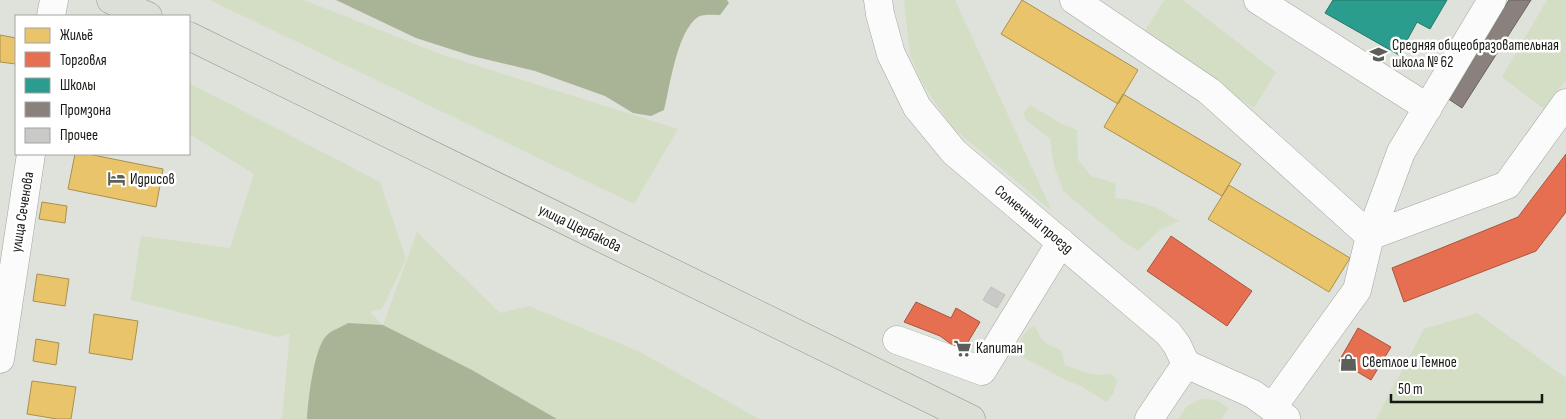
<svg xmlns="http://www.w3.org/2000/svg" width="1566" height="419" font-family="'Sofia Sans Condensed',sans-serif">
	<rect width="100%" height="100%" fill="#dfe2db"/>
	<!-- green -->
	<path fill="#d3dec5" d="M210 0H304L440 54 678 129 634 204Z
		M904 0H955L1052 211 953 128 938 107 922 82 910 55Z
		M1164 0H1183L1276 72 1254 108 1141 37Z
		M1547 0H1566V80L1544 109 1502 77Z
		M189 83 380 182 406 259 382 309 370 312 383 325 417 232 500 313 529 306 640 352 759 419H557L472 370 383 325 308 407 307 419H282L290 334 278 337 131 300 141 236 230 248 254 174 189 134Z
		M1030 105 1062 124 1077 130 1078 160 1091 176 1105 180 1116 184 1115 198 1131 200 1155 207 1179 221 1161 229 1138 251 1123 241 1064 192 1054 166 1050 139 1025 119 1024 112Z
		M1477 313 1566 378V419H1376L1424 329Z
		M1034 325C1042 341 1044 344 1061 350L1065 365C1084 371 1091 377 1112 374L1117 381 1114 392 1107 402 1081 386 1066 380 1013 352 1024 334Z
		M1201 399 1216 400 1229 408 1221 419H1178L1187 406Z"/>
	<!-- water -->
	<path fill="#a8b495" d="M336 0H727L729 3 720 15C714 15 703 14 698 17 677 31 670 86 664 110L651 116 633 113 605 96 535 71 472 56 416 38Z
		M348 323 383 325 472 370 557 419H307C308 400 314 347 327 335 332 330 342 327 348 323Z"/>
	<!-- homes -->
	<path fill="#e9c46a" stroke="#aa9050" d="M1022 0 1138 70 1118 104 1001 34Z
		M0 35 16 38V64L0 62Z
		M1123 94 1241 164 1222 196 1104 127Z
		M75 154H88L163 169 156 207 68 189Z
		M1229 185 1350 258 1329 292 1208 219Z
		M42 202 67 206 65 223 39 219Z
		M37 274 69 279 65 306 33 301Z
		M94 314 138 321 132 360 89 353Z
		M36 339 59 343 56 365 33 361Z
		M32 381 76 387 71 419H57L27 414Z"/>
	<!-- shops -->
	<path fill="#e76f51" stroke="#a8553e" d="M1566 154V212L1536 251 1404 302 1392 268 1518 217Z
		M1171 236 1252 291 1227 326 1147 271Z
		M916 302 951 318 956 308 980 322 962 352 940 336 904 322Z
		M1358 328 1391 347 1371 380 1339 361Z"/>
	<!-- schools -->
	<path fill="#2a9d8f" stroke="#24756a" d="M1333 0H1447L1430 29 1417 22 1399 55 1325 13Z"/>
	<!-- industry -->
	<path fill="#8a817c" stroke="#67625c" d="M1509 0H1531L1462 108 1447 98Z"/>
	<!-- building -->
	<path fill="#c9c9c8" stroke="#bfbfbd" d="M991 287 1005 295 997 308 983 300Z"/>
	<g fill="none" stroke-linecap="round" stroke-linejoin="round">
		<defs>
			<path id="minor" d="M878 0 880 14 891 54 917 107 954 152 1168 333 1177 345 1186 364 1149 419
				M1074 0 1209 91 1370 236 1401 152 1492 0
				M1258 0 1428 108
				M51 16 54 0
				M897 340 982 371 1061 242
				M0 359 31 154
				M1186 364 1253 394 1286 418
				M1272 408 1357 290 1370 236 1507 185 1566 103"/>
			<path id="major" d="M111 0 148 16
				M189 36 971 419"/>
		</defs>
		<!-- minor casing -->
		<use href="#minor" stroke="#a3a5a0" stroke-width="29"/>
		<!-- major casing -->
		<use href="#major" stroke="#8e9382" stroke-width="29"/>
		<!-- minor -->
		<use href="#minor" stroke="#fafbfa" stroke-width="28"/>
		<!-- major -->
		<use href="#major" stroke="#dbdfd5" stroke-width="28"/>
	</g>
	<!-- icons -->
	<defs>
		<symbol id="school-bare" viewBox="-9 -9 18 18"><path d="M0-5L7-2L0 1L-7-2ZM-4 1L0 2.5L4 1V4Q0 6-4 4Z" fill="#5c5f59" stroke="#fff" stroke-width="2.5" paint-order="stroke"/></symbol>
		<symbol id="hotel-bare" viewBox="-9 -9 18 18"><path d="M-6-4.5h1.5V1H6V5H4.5V3h-9V5H-6ZM-4 0a1.8 1.8 0 1 1 3.6 0ZM.5 0V-2.5h3Q6-2.5 6 0Z" fill="#5c5f59" stroke="#fff" stroke-width="2.5" paint-order="stroke"/></symbol>
		<symbol id="supermarket-bare" viewBox="-9 -9 18 18"><path d="M-6-5.5h2.5l.6 2H6L4.5 2H-2.5L-4.4-4H-6ZM-1.5 3.2a1.3 1.3 0 1 0 .1 0ZM3 3.2a1.3 1.3 0 1 0 .1 0Z" fill="#5c5f59" stroke="#fff" stroke-width="2.5" paint-order="stroke"/></symbol>
		<symbol id="shop-bare" viewBox="-9 -9 18 18"><path d="M-5-2.5h2.3a2.7 3.5 0 0 1 5.4 0H5L5.5 6h-11ZM-1.5-2.5h3a1.5 2.3 0 0 0-3 0Z" fill="#5c5f59" stroke="#fff" stroke-width="2.5" paint-order="stroke"/></symbol>
	</defs>
	<g fill-rule="evenodd">
		<use href="#school-bare" x="1366" y="42" width="25" height="25"/>
		<use href="#hotel-bare" x="104" y="166" width="25" height="25"/>
		<use href="#supermarket-bare" x="950" y="336" width="25" height="25"/>
		<use href="#shop-bare" x="1336" y="350" width="25" height="25"/>
	</g>
	<g text-anchor="middle" stroke-width="5" stroke-linejoin="round" paint-order="stroke">
		<!-- poi labels -->
		<g font-size="15" fill="#161813" stroke="#fff" text-anchor="start">
			<text x="1392" y="50">Средняя общеобразовательная<tspan x="1392" dy="17">школа № 62</tspan></text>
			<text x="130" y="184">Идрисов</text>
			<text x="976" y="353">Капитан</text>
			<text x="1362" y="367">Светлое и Темное</text>
		</g>
		<!-- street labels -->
		<g font-size="15" fill="#161813" stroke="#fff">
			<text transform="translate(22 212) rotate(-81)" y="5">улица Сеченова</text>
			<text transform="translate(1034 219) rotate(40)" y="5">Солнечный проезд</text>
			<text transform="translate(580 228) rotate(26)" y="5">улица Щербакова</text>
		</g>
	</g>
	<!-- legend -->
	<rect x="15" y="15" width="175" height="140" fill="#ffffff" stroke="#a2a3a1"/>
	<rect x="25" y="28" width="25" height="15" fill="#e9c46a" stroke="#a2a3a1"/>
	<text x="60" y="40" font-size="15" fill="#161813">Жильё</text>
	<rect x="25" y="52" width="25" height="15" fill="#e76f51" stroke="#a2a3a1"/>
	<text x="60" y="65" font-size="15" fill="#161813">Торговля</text>
	<rect x="25" y="78" width="25" height="15" fill="#2a9d8f" stroke="#a2a3a1"/>
	<text x="60" y="90" font-size="15" fill="#161813">Школы</text>
	<rect x="25" y="102" width="25" height="15" fill="#8a817c" stroke="#a2a3a1"/>
	<text x="60" y="115" font-size="15" fill="#161813">Промзона</text>
	<rect x="25" y="128" width="25" height="15" fill="#c9c9c8" stroke="#a2a3a1"/>
	<text x="60" y="140" font-size="15" fill="#161813">Прочее</text>
	<!-- scale -->
	<path d="M1391 394v8h151v-8" fill="none" stroke="#161813" stroke-width="2.5"/>
	<text x="1398" y="394" font-size="15" fill="#161813" stroke="#ffffff" stroke-width="4" paint-order="stroke">50 m</text>
</svg>
